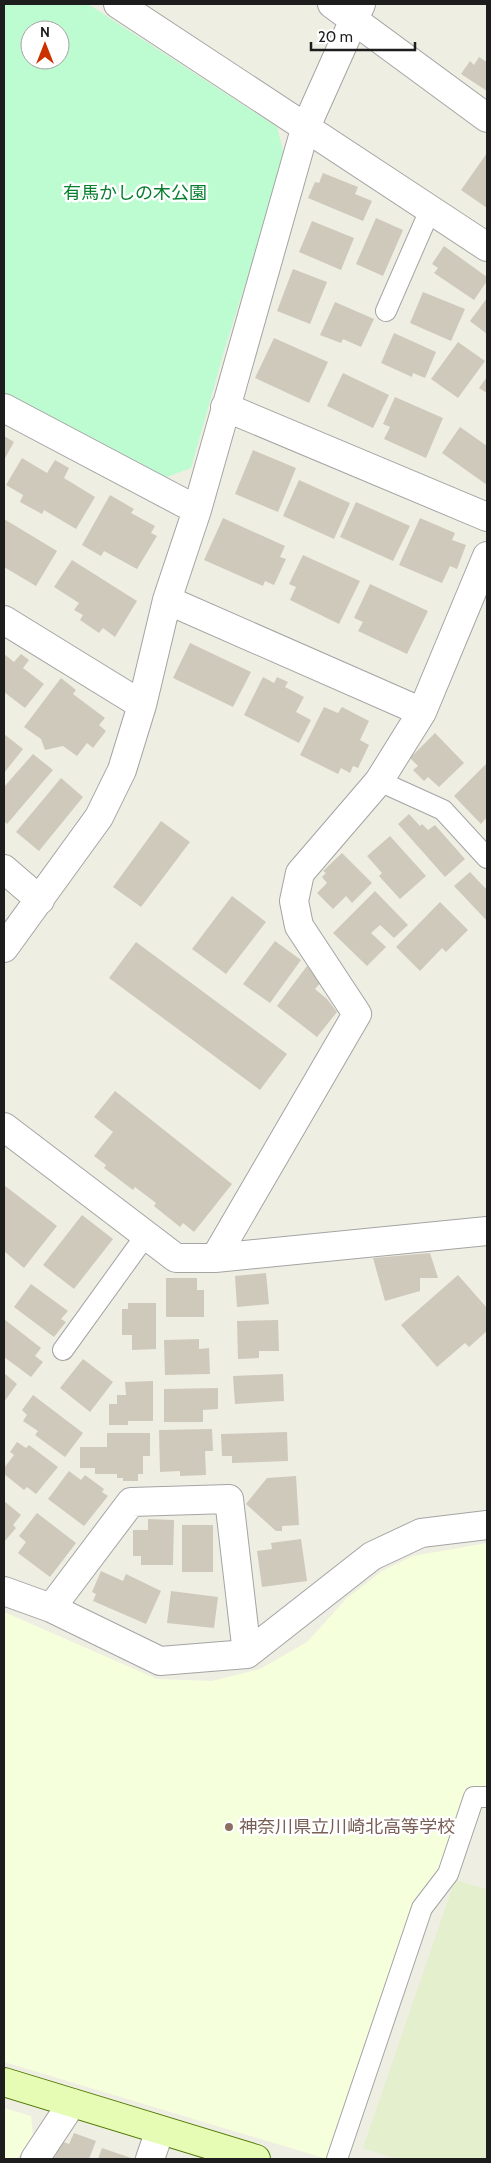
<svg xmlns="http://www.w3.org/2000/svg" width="491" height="2163" font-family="Cabin,'Noto Sans JP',sans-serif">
	<rect width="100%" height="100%" fill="#efeee2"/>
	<!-- education -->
	<path fill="#f6ffdb" d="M487 1543V1787L466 1788 441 1867 327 2159 4 2062V1612L157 1679 212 1681 260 1669 307 1642 346 1599 382 1571 413 1556Z
		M4 2108 31 2116 33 2136 17 2159H4Z"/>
	<!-- farmland -->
	<path fill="#e4efcd" d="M455 1880 487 1889V2159H396L363 2148Z"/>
	<!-- park -->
	<path fill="#bdfbd1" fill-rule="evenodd" d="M4 4H88L277 127 285 158 225 348 191 468 164 478 4 394ZM30 30H60V60H30Z"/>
	<!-- building -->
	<path fill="#cfc9bc" d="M479 57 487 62V91L461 74 470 61 474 65Z
		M487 153V208L461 190Z
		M323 173 358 187 355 194 372 201 363 221 308 198 315 182 319 183Z
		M376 218 403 230 383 276 356 264Z
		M312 221 354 238 341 270 299 252Z
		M444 246 487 277V281L474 300 434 273 438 268 432 264Z
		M293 269 327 282 310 324 277 311Z
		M423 292 465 309 451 341 410 323Z
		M487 298V334L470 321Z
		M335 302 374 319 361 347 343 339 341 343 320 335Z
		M394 333 436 352 425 378 413 373 412 377 381 363Z
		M274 338 328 362 309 403 255 378Z
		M458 342 485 361 458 398 431 379Z
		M343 373 389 395 373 428 327 406Z
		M487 377V393L479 388Z
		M395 397 443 418 426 458 384 439 390 427 383 424Z
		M460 427 487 446V485L442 453Z
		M4 436 14 442 4 460Z
		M253 450 296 468 278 512 235 494Z
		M22 458 47 473 55 460 69 468 64 478 95 497 76 529 44 510 42 514 20 502 23 495 6 485Z
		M299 480 350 503 334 539 283 516Z
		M110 495 134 509 131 513 155 526 151 533 157 536 137 569 104 551 101 556 82 545Z
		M356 502 410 526 393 561 340 537Z
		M223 518 285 546 280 557 286 559 274 585 265 581 263 586 204 560Z
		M420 518 455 533 452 540 466 545 457 569 450 566 442 583 399 565Z
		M4 519 57 551 36 586 4 567Z
		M303 555 360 581 339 624 290 600 296 587 289 584Z
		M72 560 137 601 115 637 103 628 99 633 80 620 83 615 74 610 79 603 54 587Z
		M370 584 428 611 407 654 358 631 363 622 354 618Z
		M190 643 251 672 233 707 173 678Z
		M4 654 14 662 21 654 29 660 23 668 44 684 25 708 4 692Z
		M263 677 274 683 277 677 288 682 285 687 304 697 296 712 311 720 299 743 244 715Z
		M61 678 76 690 73 694 105 718 99 725 106 731 93 748 87 743 77 756 63 746 45 750 41 739 24 727Z
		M324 707 338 713 342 707 369 721 360 740 369 745 358 768 353 766 350 773 341 768 338 774 300 755Z
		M435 733 464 763 439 787 428 777 424 781 413 770 418 766 410 758Z
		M4 734 23 749 4 773Z
		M33 754 53 770 7 824 4 821V787Z
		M486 764 487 817 481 824 454 796Z
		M61 778 83 797 39 851 16 832Z
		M409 814 420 826 422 824 428 830 435 825 465 859 445 877 398 824Z
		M161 821 190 842 141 907 113 887Z
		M390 836 426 876 400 899 379 876 382 873 367 856Z
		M342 853 372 883 352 903 346 896 333 909 317 893 327 883 322 877 326 873 323 871Z
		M470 872 487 890V921L454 886Z
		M375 891 408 925 394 938 380 925 371 933 386 947 367 966 333 933Z
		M232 896 266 922 226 974 192 949Z
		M440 902 468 930 446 952 442 948 420 971 396 947Z
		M275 941 301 960 270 1003 243 984Z
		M136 942 287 1054 260 1090 109 978Z
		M307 966 321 982 315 989 327 999 337 1012 317 1037 277 1006Z
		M115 1091 232 1184 194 1232 183 1223 180 1227 154 1206 156 1203 135 1187 133 1190 104 1168 106 1165 94 1156 113 1132 94 1117Z
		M4 1185 57 1226 24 1268 4 1251Z
		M82 1215 113 1239 74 1289 43 1265Z
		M430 1253 438 1278H420V1291L385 1301 373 1258Z
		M266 1273 269 1304 237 1307 235 1276Z
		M458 1275 487 1308V1331L469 1347 465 1343 437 1367 401 1325Z
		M166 1278H197V1290H204V1317H166Z
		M31 1284 68 1311 61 1319 66 1322 54 1337 14 1307Z
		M128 1303H156V1349L132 1350V1335H122V1309H128Z
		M4 1319 41 1348 35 1356 43 1362 31 1377 4 1357Z
		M278 1320 279 1351H259V1358L238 1359 237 1321Z
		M199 1339V1349L209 1348 210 1374 165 1375 164 1340Z
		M83 1359 113 1382 90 1412 60 1388Z
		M4 1373 17 1384 4 1402Z
		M283 1374 284 1401 235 1404 233 1376Z
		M153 1381V1421H128V1425H109V1404H117V1395H126L125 1382Z
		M218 1388V1409L203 1410V1422H164V1389Z
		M33 1395 83 1433 65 1457 35 1435 38 1431 23 1421 27 1415 22 1410Z
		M212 1429 213 1451H205L206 1475 180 1476V1471L160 1472 159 1430Z
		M287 1432 288 1461 232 1463V1456H222L221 1434Z
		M107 1433H150V1456H143V1474H138V1481H123V1478H117V1474H95V1468H80V1447H107Z
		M17 1442 26 1448 29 1445 58 1467 36 1494 27 1487 24 1490 4 1474V1468L14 1455 10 1452Z
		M69 1471 81 1480 85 1475 104 1489 102 1492 108 1496 84 1526 48 1499Z
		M296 1476 299 1525 282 1526V1531H276L246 1504 267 1478Z
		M4 1501 21 1515 13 1525 16 1528 4 1542Z
		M37 1513 76 1543 50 1577 18 1553 26 1542 19 1536Z
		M148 1519 174 1520 173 1565H141V1556H133V1530H148Z
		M182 1525H213V1572H182Z
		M301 1539 307 1581 262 1587 257 1551 272 1549 271 1543Z
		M101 1571 123 1581 126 1574 161 1591 146 1624 93 1601 96 1594 92 1592Z
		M171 1591 218 1597 214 1628 167 1623Z
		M74 2133 96 2141 89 2159H45L47 2154 55 2157 61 2141 69 2144Z
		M102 2148 134 2159H98Z"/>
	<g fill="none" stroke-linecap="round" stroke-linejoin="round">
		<defs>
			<path id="lane" d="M386 311 430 210
				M379 781 443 810 487 858
				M63 1350 146 1235
				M337 2159 422 1908 448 1874 474 1797H487"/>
			<path id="street" d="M118 4 487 247
				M332 4 487 118
				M225 407 487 517
				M4 408 197 510
				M167 600 422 712 487 556
				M4 620 142 705
				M4 869 40 900
				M4 948 99 817 122 770 142 705 167 600 197 510 305 129 361 4
				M4 1127 176 1258H215L487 1231
				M215 1258 357 1014 299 926 294 901 300 873 379 781 422 712
				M4 1591 51 1608 160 1661 247 1654 372 1556 421 1533 487 1525
				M51 1608 131 1502 229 1499 247 1654
				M35 2159 72 2103
				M150 2159 160 2130"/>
			<path id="secondary" d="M4 2082 256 2159"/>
		</defs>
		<!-- lane casing -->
		<use href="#lane" stroke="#a4a4a4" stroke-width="22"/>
		<!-- street casing -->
		<use href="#street" stroke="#a4a4a4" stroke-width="30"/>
		<!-- secondary casing -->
		<use href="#secondary" stroke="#4e7801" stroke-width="30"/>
		<!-- lane -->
		<use href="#lane" stroke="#fff" stroke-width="20"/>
		<!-- street -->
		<use href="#street" stroke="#fff" stroke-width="28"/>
		<!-- secondary -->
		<use href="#secondary" stroke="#e6fcb4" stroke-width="28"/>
	</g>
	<!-- markers -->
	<circle fill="#8d6e63" stroke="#fff" stroke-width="2" cx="229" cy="1827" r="5"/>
	<g text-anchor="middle" stroke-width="5" stroke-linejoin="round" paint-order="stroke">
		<!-- park labels -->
		<g font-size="18" fill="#077f2f" stroke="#fff">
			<text x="135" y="199">有馬かしの木公園</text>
		</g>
		<!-- education labels -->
		<g font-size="18" fill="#785e54" stroke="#fff" text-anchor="start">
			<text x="239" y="1833">神奈川県立川崎北高等学校</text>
		</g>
	</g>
	<!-- border -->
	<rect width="491" height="2163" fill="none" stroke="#1d1d1d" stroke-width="10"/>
	<!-- north arrow -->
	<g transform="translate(45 45)"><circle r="24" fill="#ffffff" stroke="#a5a5a5"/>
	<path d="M0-4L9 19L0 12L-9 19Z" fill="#ca3200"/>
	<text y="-8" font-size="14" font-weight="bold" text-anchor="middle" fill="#1d1d1d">N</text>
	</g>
	<!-- scale -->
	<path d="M311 42v8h104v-8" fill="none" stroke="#1d1d1d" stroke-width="2.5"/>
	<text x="318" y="42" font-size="15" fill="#1d1d1d" stroke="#ffffff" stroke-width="4" paint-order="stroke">20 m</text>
</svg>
